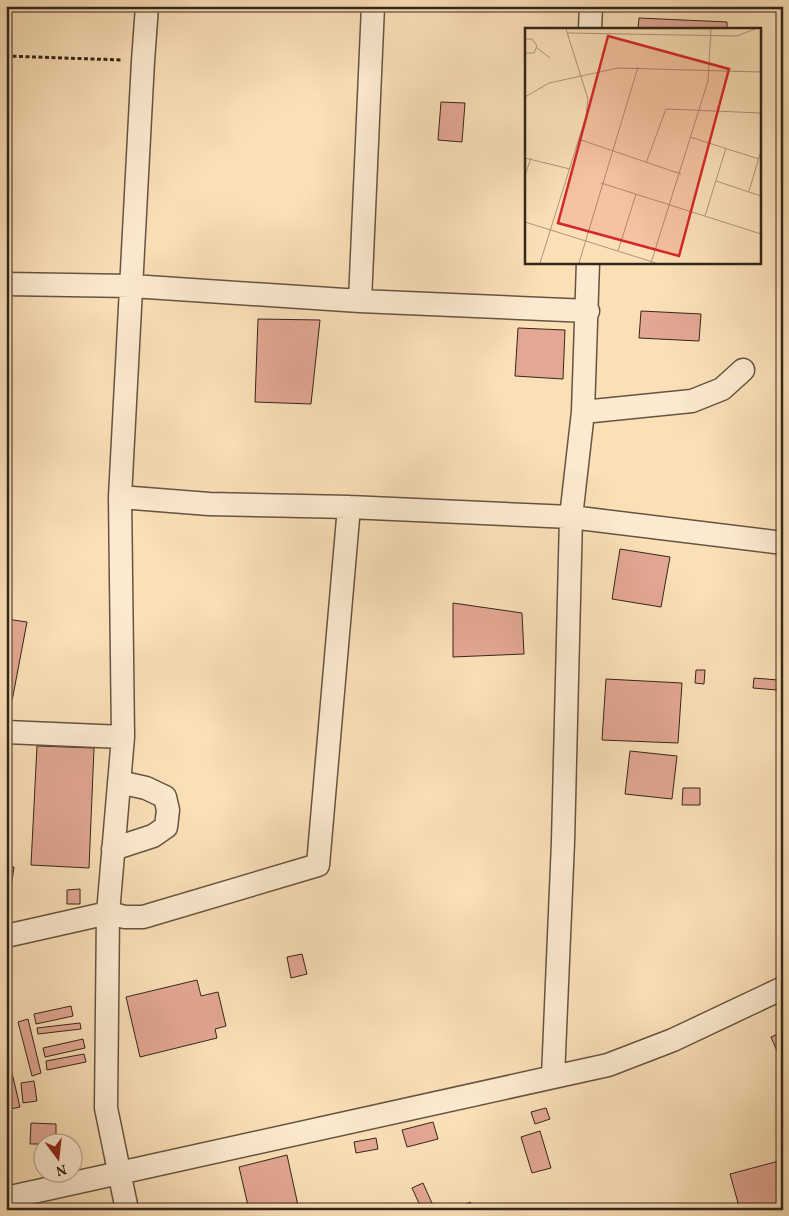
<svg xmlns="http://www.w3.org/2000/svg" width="789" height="1216" font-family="Vollkorn,serif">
	<rect width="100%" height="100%" fill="#fadfb7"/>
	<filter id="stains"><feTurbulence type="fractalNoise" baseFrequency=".004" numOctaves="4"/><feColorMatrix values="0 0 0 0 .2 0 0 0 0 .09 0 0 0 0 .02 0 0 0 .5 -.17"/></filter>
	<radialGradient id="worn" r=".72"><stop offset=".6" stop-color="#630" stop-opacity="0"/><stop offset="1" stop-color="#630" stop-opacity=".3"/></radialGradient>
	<!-- building -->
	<path fill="#e3a793" stroke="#34261a" d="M639 18 727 22V29H638Z
		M441 102 465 103 462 142 438 140Z
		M641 311 701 314 699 341 639 338Z
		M258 319 320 320 311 404 255 402Z
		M518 328 565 330 563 379 515 376Z
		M620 549 670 557 661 607 612 599Z
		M453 603 522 613 524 654 453 657Z
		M6 619 27 622 12 701H6Z
		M696 670H705L704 684 695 683Z
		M754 678 778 680 777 690 753 688Z
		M606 679 682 683 678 743 602 740Z
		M37 746 94 748 89 868 31 865Z
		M630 751 677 756 672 799 625 794Z
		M683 788H700V805H682Z
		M6 866 14 867 12 882H6Z
		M80 889V904H67V890Z
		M302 954 307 974 291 978 287 957Z
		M197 980 201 996 218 992 226 1026 215 1029 217 1038 140 1057 126 997Z
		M71 1006 73 1016 36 1024 34 1014Z
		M28 1019 41 1073 32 1076 18 1022Z
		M80 1023 81 1029 38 1034 37 1028Z
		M783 1032V1049L777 1051 771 1037Z
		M83 1039 85 1048 45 1057 43 1048Z
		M84 1054 86 1062 47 1070 46 1061Z
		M8 1056 20 1107 6 1110V1057Z
		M34 1081 37 1101 23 1103 21 1083Z
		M546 1108 550 1119 535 1124 531 1112Z
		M433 1122 438 1139 407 1147 402 1130Z
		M31 1123 56 1124V1144H30Z
		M540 1131 551 1168 532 1173 521 1137Z
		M376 1138 378 1149 356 1153 354 1142Z
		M287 1155 299 1210H249L239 1167Z
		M779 1161 783 1176V1210H740L730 1174Z
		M423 1183 435 1210H422L412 1188Z
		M470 1202 474 1210H458Z
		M638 1204 639 1210H613Z
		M584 1205 585 1210H566Z"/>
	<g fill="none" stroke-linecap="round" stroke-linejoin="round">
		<defs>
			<path id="minor" d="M590 29 591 6
				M6 284 132 286 360 301 588 311
				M360 301 373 6
				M583 412 692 401 722 389 743 370
				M120 497 209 504 349 507 571 517 783 543
				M6 732 123 737
				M113 849 153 836 166 827 168 810 165 797 146 788 119 782
				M6 936 108 913 125 917H143L318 865 349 507
				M553 1077 563 842 571 517 583 412 588 262
				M6 1198 608 1065 673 1040 783 988
				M127 1210 106 1108 108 913 123 737 120 497 143 61 147 6"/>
		</defs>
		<!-- minor casing -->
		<use href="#minor" stroke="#665441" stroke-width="25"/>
		<!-- path -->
		<path stroke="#34261a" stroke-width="3" stroke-dasharray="4 2.5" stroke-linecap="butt" d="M6 56 122 60"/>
		<!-- minor -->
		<use href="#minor" stroke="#fcead0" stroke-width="22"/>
	</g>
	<!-- overview -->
	<g transform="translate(525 28)">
		<rect width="236" height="236" fill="#fadfb7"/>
		<path fill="none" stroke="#ab9578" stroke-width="1" d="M43 5 212 8 230 1M0 11H7L12 18 9 25H0M12 20 25 30M0 69 24 55 93 40 236 44M165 109 234 131M53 111 156 146M0 130 45 141M121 135 141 81 236 85M0 147 6 130M191 153 236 168M76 155 236 206M224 163 236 123M180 188 201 120M0 194 131 235M93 223 111 166M15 235 61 88 63 71 41 1M54 235 113 39M126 235 183 53 186 1"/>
		<path fill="#d62828" fill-opacity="0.15" stroke="#d62828" stroke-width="2.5" d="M83 8 204 41 154 228 33 195Z"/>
		<rect width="236" height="236" fill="none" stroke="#34261a" stroke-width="2.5"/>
	</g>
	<!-- margin -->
	<rect width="789" height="1216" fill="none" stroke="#fadfb7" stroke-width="25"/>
	<rect x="8" y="8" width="774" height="1201" fill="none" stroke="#34261a" stroke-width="2.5"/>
	<rect x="12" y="12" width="764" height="1191" fill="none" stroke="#34261a"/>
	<!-- north arrow -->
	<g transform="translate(58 1158) rotate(165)"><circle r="24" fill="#fcead0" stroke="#ac9c87"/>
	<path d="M0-4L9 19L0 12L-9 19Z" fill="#8f2418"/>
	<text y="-8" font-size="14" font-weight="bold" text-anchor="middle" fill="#34261a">N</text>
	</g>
	<rect width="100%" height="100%" filter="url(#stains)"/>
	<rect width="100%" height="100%" fill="url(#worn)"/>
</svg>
